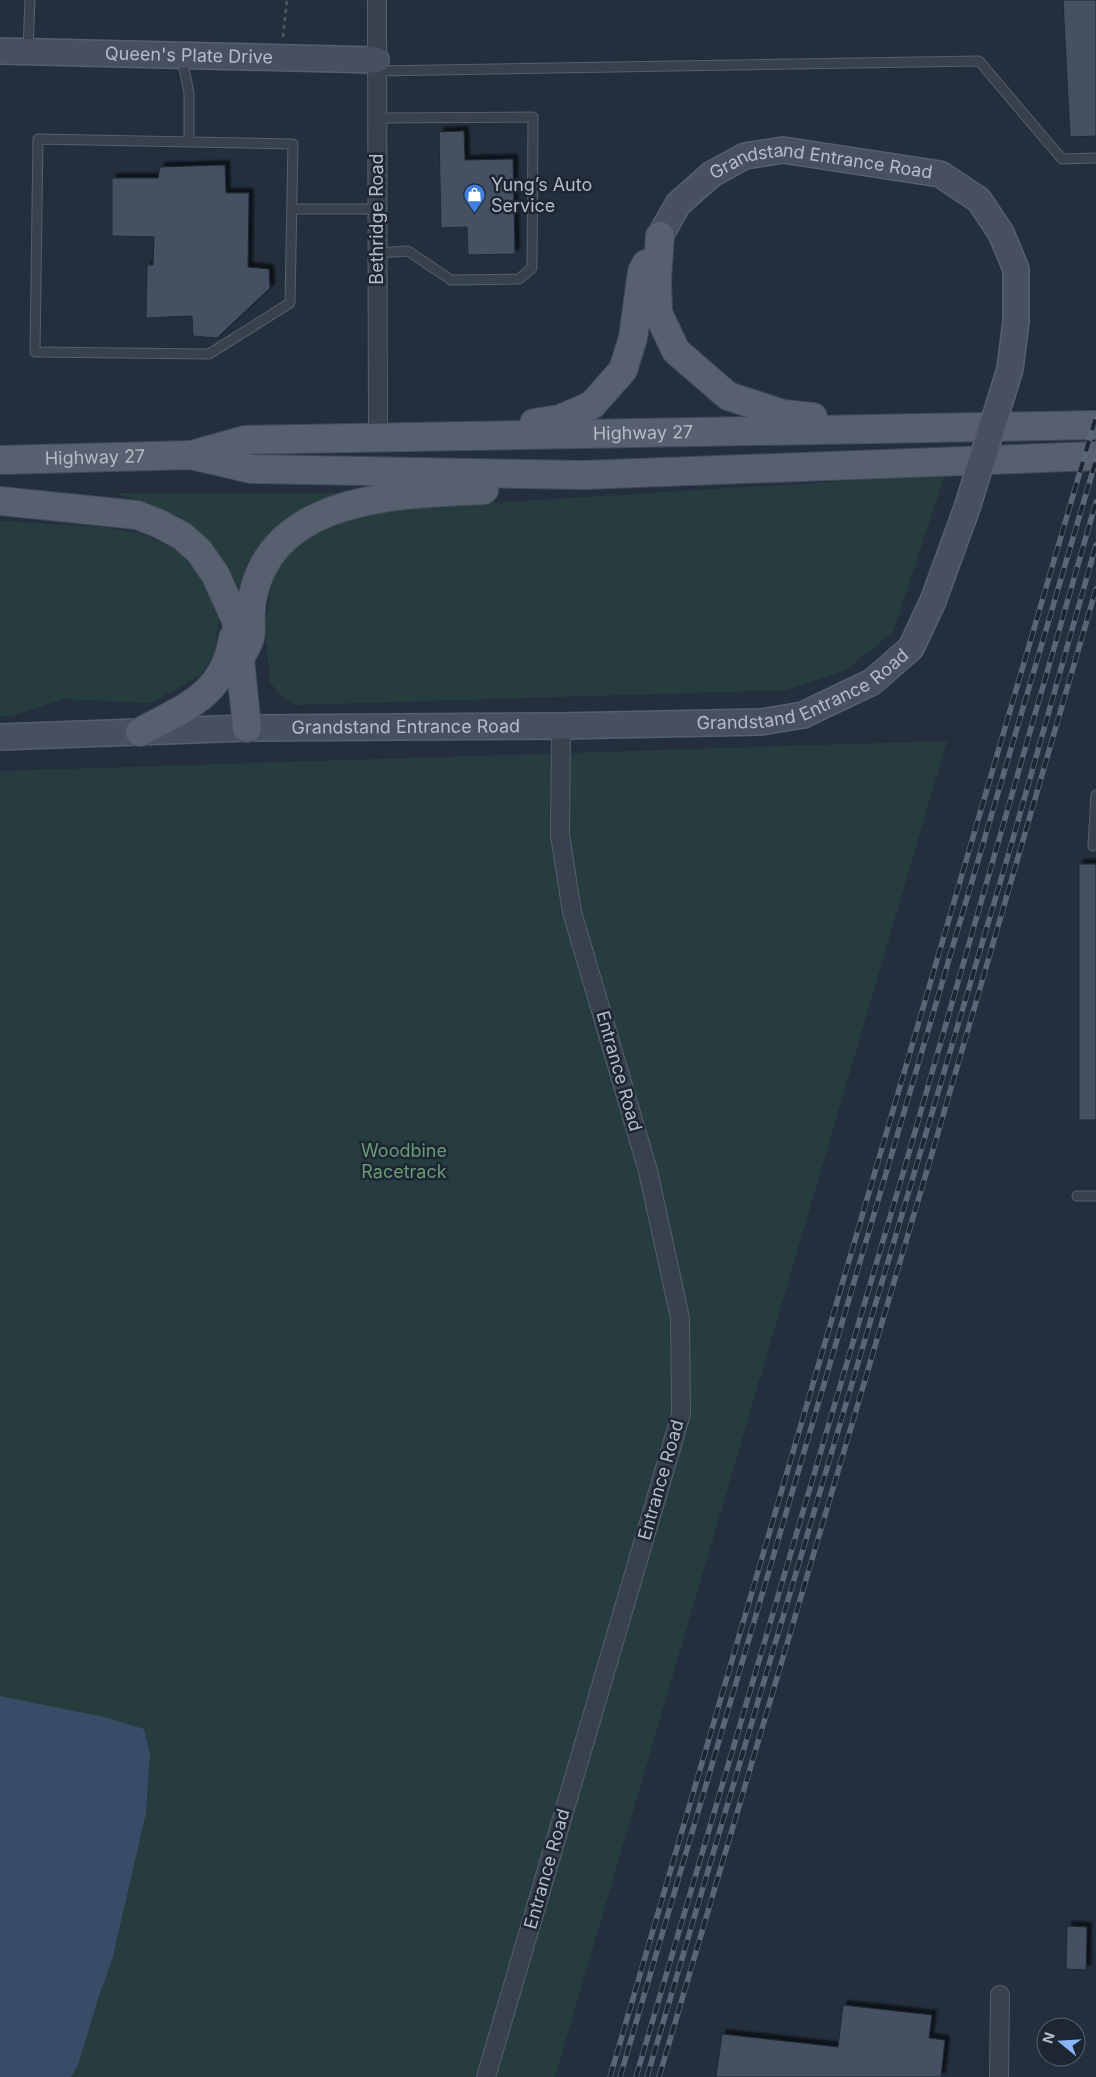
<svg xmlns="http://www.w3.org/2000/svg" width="1096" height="2077" font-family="Inter,sans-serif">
	<defs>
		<filter id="shadow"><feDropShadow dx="4.5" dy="-4.5" stdDeviation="1" flood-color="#0009"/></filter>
	</defs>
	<rect width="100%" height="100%" fill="#242f3e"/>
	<!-- green -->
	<path fill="#263c3f" d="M945 475 893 632 846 670 786 690 296 705 279 694 270 682 265 626 274 566 321 523 391 509Z
		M114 493H349L291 516 266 539 246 573 243 595C228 571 213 541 190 524 169 508 139 501 114 493Z
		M0 521 101 527 141 533 177 550 206 585 219 617 214 654 200 676 151 703 65 699 10 716H0Z
		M947 741 555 2077H0V771Z"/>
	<!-- water -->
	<path fill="#394c67" d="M0 1696 104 1717 144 1729 150 1753 146 1813 112 1960 98 1999 78 2065 71 2077H0Z"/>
	<!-- building -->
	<path fill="#455162" stroke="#1f2835" filter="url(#shadow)" d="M1063 0H1096V136L1070 137Z
		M464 131 465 160 513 159 515 254 468 255 467 227 441 228 439 132Z
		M225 165 226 193H249L248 267 269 269 270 288 217 338 193 336 192 316 146 318 147 265H153L154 237 112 236V178H158L160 167Z
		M1079 864H1096V1120H1079Z
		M1067 1926 1087 1927 1086 1970 1066 1969Z
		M843 2005 932 2015 929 2038 945 2040 941 2077H716L722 2034 838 2047Z"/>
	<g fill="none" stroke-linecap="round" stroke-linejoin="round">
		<defs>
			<path id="lane" d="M28 50 30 0
				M182 58 189 93V142
				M377 71 979 61 1062 159 1096 158
				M377 118 533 117 532 268 519 279 451 280 408 251 377 253
				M38 139 293 144 290 303 209 354 35 352Z
				M292 209H377
				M1093 846 1096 795
				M1077 1196H1096"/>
			<path id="street" d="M377 0 378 437
				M486 2077 681 1414 680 1318 648 1171 572 912 560 835 561 726
				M999 2077 1000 1995"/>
			<g id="secondary">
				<path id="s1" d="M0 51 376 60"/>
				<path id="s2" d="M660 236 678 204 712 174 745 156 783 150 940 174 979 200 1001 233 1016 269V321L1010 369"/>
				<path id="s3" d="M0 737 247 728 561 726 761 722 803 715 872 682 911 648 933 601 967 508"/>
			</g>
			<g id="primary">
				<path d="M660 236 657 279 658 313 676 351 728 396 783 414 813 417"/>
				<path d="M534 423 560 419 592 405 623 370 633 338 642 272 646 264"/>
				<path id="s4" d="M195 454 245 440 1096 425"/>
				<path id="s5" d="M0 460 191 455 251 469 584 475 1096 456"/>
				<path d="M0 501 137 515 160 524 182 536 199 551 215 574 236 620 247 728"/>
				<path d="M240 658C243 652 248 645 250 638 252 630 250 619 251 611 251 602 254 590 257 581 287 494 407 494 484 490"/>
				<path d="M140 732C186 707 224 695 233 638"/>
			</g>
		</defs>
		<!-- lane casing -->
		<use href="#lane" stroke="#565f6c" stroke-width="11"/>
		<!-- street casing -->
		<use href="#street" stroke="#565f6c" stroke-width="20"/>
		<!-- secondary casing -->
		<use href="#secondary" stroke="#565f6c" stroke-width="28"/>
		<!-- primary casing -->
		<use href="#primary" stroke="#414a57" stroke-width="30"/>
		<!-- path -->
		<path stroke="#44595c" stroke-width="3" stroke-dasharray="4 4" stroke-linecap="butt" d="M283 37 287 0"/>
		<!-- lane -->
		<use href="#lane" stroke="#38414e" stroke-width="9"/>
		<!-- street -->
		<use href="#street" stroke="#38414e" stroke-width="18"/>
		<!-- secondary -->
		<use href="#secondary" stroke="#465061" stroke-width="25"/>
		<!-- primary -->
		<use href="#primary" stroke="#56606e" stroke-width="28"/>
		<defs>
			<path id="rail" d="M610 2077 1096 417
				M620 2077 1096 460
				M636 2077 906 1163 1096 502
				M647 2077 1010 849 1096 545
				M659 2077 933 1150 1096 589"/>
		</defs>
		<!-- rail casing -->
		<use href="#rail" stroke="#5a6575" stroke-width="5.5"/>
		<!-- rail -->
		<use href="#rail" stroke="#1d2633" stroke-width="4" stroke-dasharray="11" stroke-linecap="butt"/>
		<defs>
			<path id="secondary-bridge" d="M967 508 1010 369"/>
		</defs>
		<!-- secondary-bridge casing -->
		<use href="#secondary-bridge" stroke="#565f6c" stroke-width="28" stroke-linecap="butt"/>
		<!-- secondary-bridge -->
		<use href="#secondary-bridge" stroke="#465061" stroke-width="25"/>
	</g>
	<!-- icons -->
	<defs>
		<symbol id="shop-pin" viewBox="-11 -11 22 30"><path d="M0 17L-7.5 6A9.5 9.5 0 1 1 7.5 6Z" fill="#3f7fe0" stroke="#1d2633"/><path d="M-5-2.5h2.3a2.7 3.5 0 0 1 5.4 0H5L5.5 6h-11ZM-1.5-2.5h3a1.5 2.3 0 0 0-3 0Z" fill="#fff"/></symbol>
	</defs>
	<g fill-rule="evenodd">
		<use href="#shop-pin" x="462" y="182" width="25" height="34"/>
	</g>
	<g text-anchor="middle" stroke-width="5" stroke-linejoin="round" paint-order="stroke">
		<!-- street labels -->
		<g font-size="18" fill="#b4bcc9" stroke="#1d2633">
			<text dy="6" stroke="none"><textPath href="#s1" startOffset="189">Queen's Plate Drive</textPath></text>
			<text dy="6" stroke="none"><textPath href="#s2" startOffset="195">Grandstand Entrance Road</textPath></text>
			<text transform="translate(377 219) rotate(-90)" y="6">Bethridge Road</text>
			<text dy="6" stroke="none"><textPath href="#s4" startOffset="450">Highway 27</textPath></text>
			<text dy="6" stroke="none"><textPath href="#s5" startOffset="95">Highway 27</textPath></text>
			<text dy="6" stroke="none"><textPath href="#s3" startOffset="811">Grandstand Entrance Road</textPath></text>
			<text dy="6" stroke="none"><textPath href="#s3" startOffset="406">Grandstand Entrance Road</textPath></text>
			<text transform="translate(619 1071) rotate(74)" y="6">Entrance Road</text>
			<text transform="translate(661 1480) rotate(-74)" y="6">Entrance Road</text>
			<text transform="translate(547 1869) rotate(-74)" y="6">Entrance Road</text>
		</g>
		<!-- poi labels -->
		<g font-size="18" fill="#b4bcc9" stroke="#1d2633" text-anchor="start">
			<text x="491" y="191">Yung’s Auto<tspan x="491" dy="21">Service</tspan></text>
		</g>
		<!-- park labels -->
		<g font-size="18" fill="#6b9a76" stroke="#1d2633">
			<text x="404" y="1157">Woodbine<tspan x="404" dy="21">Racetrack</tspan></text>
		</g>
	</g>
	<!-- north arrow -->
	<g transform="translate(1061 2042) rotate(288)"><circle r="24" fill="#1d2633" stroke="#59626f"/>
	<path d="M0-4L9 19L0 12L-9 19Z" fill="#8ab4f8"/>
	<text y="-8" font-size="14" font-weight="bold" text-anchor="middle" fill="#b4bcc9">N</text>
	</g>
</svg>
